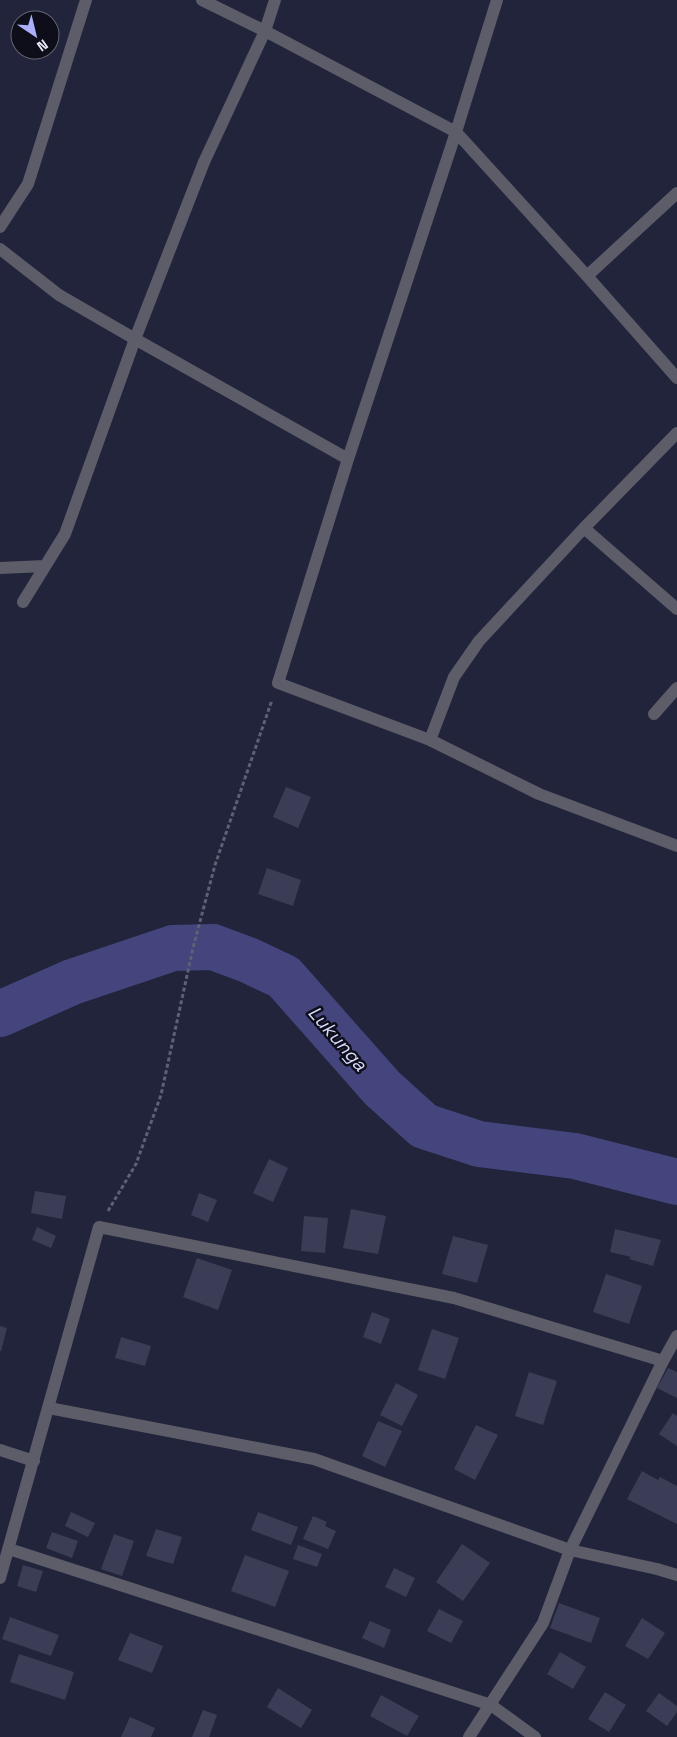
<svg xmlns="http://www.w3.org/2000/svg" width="677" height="1737" font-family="'Space Grotesk',sans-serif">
	<rect width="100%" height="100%" fill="#22243b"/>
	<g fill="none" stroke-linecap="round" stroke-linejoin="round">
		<!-- river -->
		<path stroke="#44457c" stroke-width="46" d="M0 1014 72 982 173 948 213 947 248 960 284 977 382 1088 424 1126 479 1144 575 1156 677 1182"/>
	</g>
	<!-- building -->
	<path fill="#3b3d56" d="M286 787 311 797 298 828 273 817Z
		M267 868 301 880 293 906 258 894Z
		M269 1159 288 1168 273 1202 253 1193Z
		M35 1191 66 1196 62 1219 31 1213Z
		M199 1193 217 1200 208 1222 191 1215Z
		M351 1209 386 1216 378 1254 343 1248Z
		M304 1216 328 1218 325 1253 301 1251Z
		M37 1227 56 1236 51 1248 32 1240Z
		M615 1229 661 1240 653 1266 629 1259 631 1257 610 1252Z
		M453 1236 488 1245 477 1283 442 1274Z
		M197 1258 232 1270 218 1310 183 1297Z
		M606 1274 642 1286 629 1324 593 1312Z
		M372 1312 390 1319 381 1344 363 1337Z
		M0 1326 7 1328 1 1351H0Z
		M432 1329 459 1338 445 1379 418 1370Z
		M121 1337 151 1346 145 1366 115 1358Z
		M668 1368 677 1372V1398L657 1388Z
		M529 1372 557 1381 543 1425 515 1416Z
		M396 1383 418 1395 402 1426 380 1415Z
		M673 1413 677 1416V1446L659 1434Z
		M378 1421 402 1431 385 1467 362 1456Z
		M476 1425 498 1435 475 1480 454 1469Z
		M642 1471 658 1480 660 1477 677 1486V1524L627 1499Z
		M71 1512 95 1523 88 1537 65 1526Z
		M258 1512 298 1527 291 1545 251 1530Z
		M313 1516 327 1522 325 1526 336 1531 328 1549 303 1539Z
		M156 1529 182 1537 173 1564 146 1556Z
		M52 1532 78 1541 72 1558 46 1548Z
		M114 1534 134 1541 122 1576 101 1569Z
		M462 1544 490 1563 463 1601 436 1582Z
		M298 1545 322 1554 317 1567 293 1559Z
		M245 1555 289 1571 275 1607 231 1591Z
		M23 1565 43 1571 36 1592 17 1586Z
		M394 1568 415 1578 406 1597 385 1587Z
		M559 1603 600 1618 591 1643 550 1628Z
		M439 1609 463 1621 451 1643 427 1631Z
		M10 1617 59 1635 51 1656 2 1639Z
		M642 1618 665 1633 648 1659 625 1646Z
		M370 1621 391 1630 384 1648 362 1638Z
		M130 1633 163 1646 152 1673 118 1660Z
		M560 1652 586 1667 573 1689 547 1674Z
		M19 1654 74 1672 65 1700 10 1682Z
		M278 1688 312 1710 301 1728 267 1707Z
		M605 1692 626 1705 609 1732 588 1719Z
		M659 1693 677 1706V1712L667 1726 646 1711Z
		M381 1695 419 1716 407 1736 370 1716Z
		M203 1710 217 1715 209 1737H192Z
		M130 1717 155 1728 151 1737H121Z"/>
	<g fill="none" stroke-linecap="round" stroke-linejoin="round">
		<!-- path -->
		<path stroke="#5e6075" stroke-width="3" stroke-dasharray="4 2.5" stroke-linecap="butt" d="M108 1211 136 1164 161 1095 193 948 215 865 272 700"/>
		<!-- minor -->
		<path stroke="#5c5d69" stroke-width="12" d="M202 0 265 31 456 132 587 276 677 378
			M497 0 456 132 348 459 278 683 430 740 539 794 677 846
			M0 227 28 184 86 0
			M0 249 59 295 135 339 348 459
			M587 276 677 193
			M584 528 677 609
			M0 568 45 566
			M23 602 65 534 135 339 204 162 265 31 275 0
			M654 714 677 688
			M430 740 454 677 479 641 584 528 677 433
			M49 1408 314 1459 570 1550 657 1569 677 1575
			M0 1450 34 1461
			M9 1549 491 1705 535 1737
			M0 1578 99 1227 454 1298 663 1361
			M469 1737 543 1623 570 1550 663 1361 677 1336"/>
	</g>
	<g text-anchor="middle" stroke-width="5" stroke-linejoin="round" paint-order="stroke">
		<!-- water labels -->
		<g font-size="19" font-style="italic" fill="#d7dafe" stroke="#0d0e19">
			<text transform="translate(338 1038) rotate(49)" y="7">Lukunga</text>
		</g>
	</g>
	<!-- north arrow -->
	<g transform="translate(35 35) rotate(145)"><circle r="24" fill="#0d0e19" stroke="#646673"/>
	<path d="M0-4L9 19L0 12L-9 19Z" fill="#abaffb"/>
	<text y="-8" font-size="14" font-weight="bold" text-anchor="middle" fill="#e7e9f9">N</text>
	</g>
</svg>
